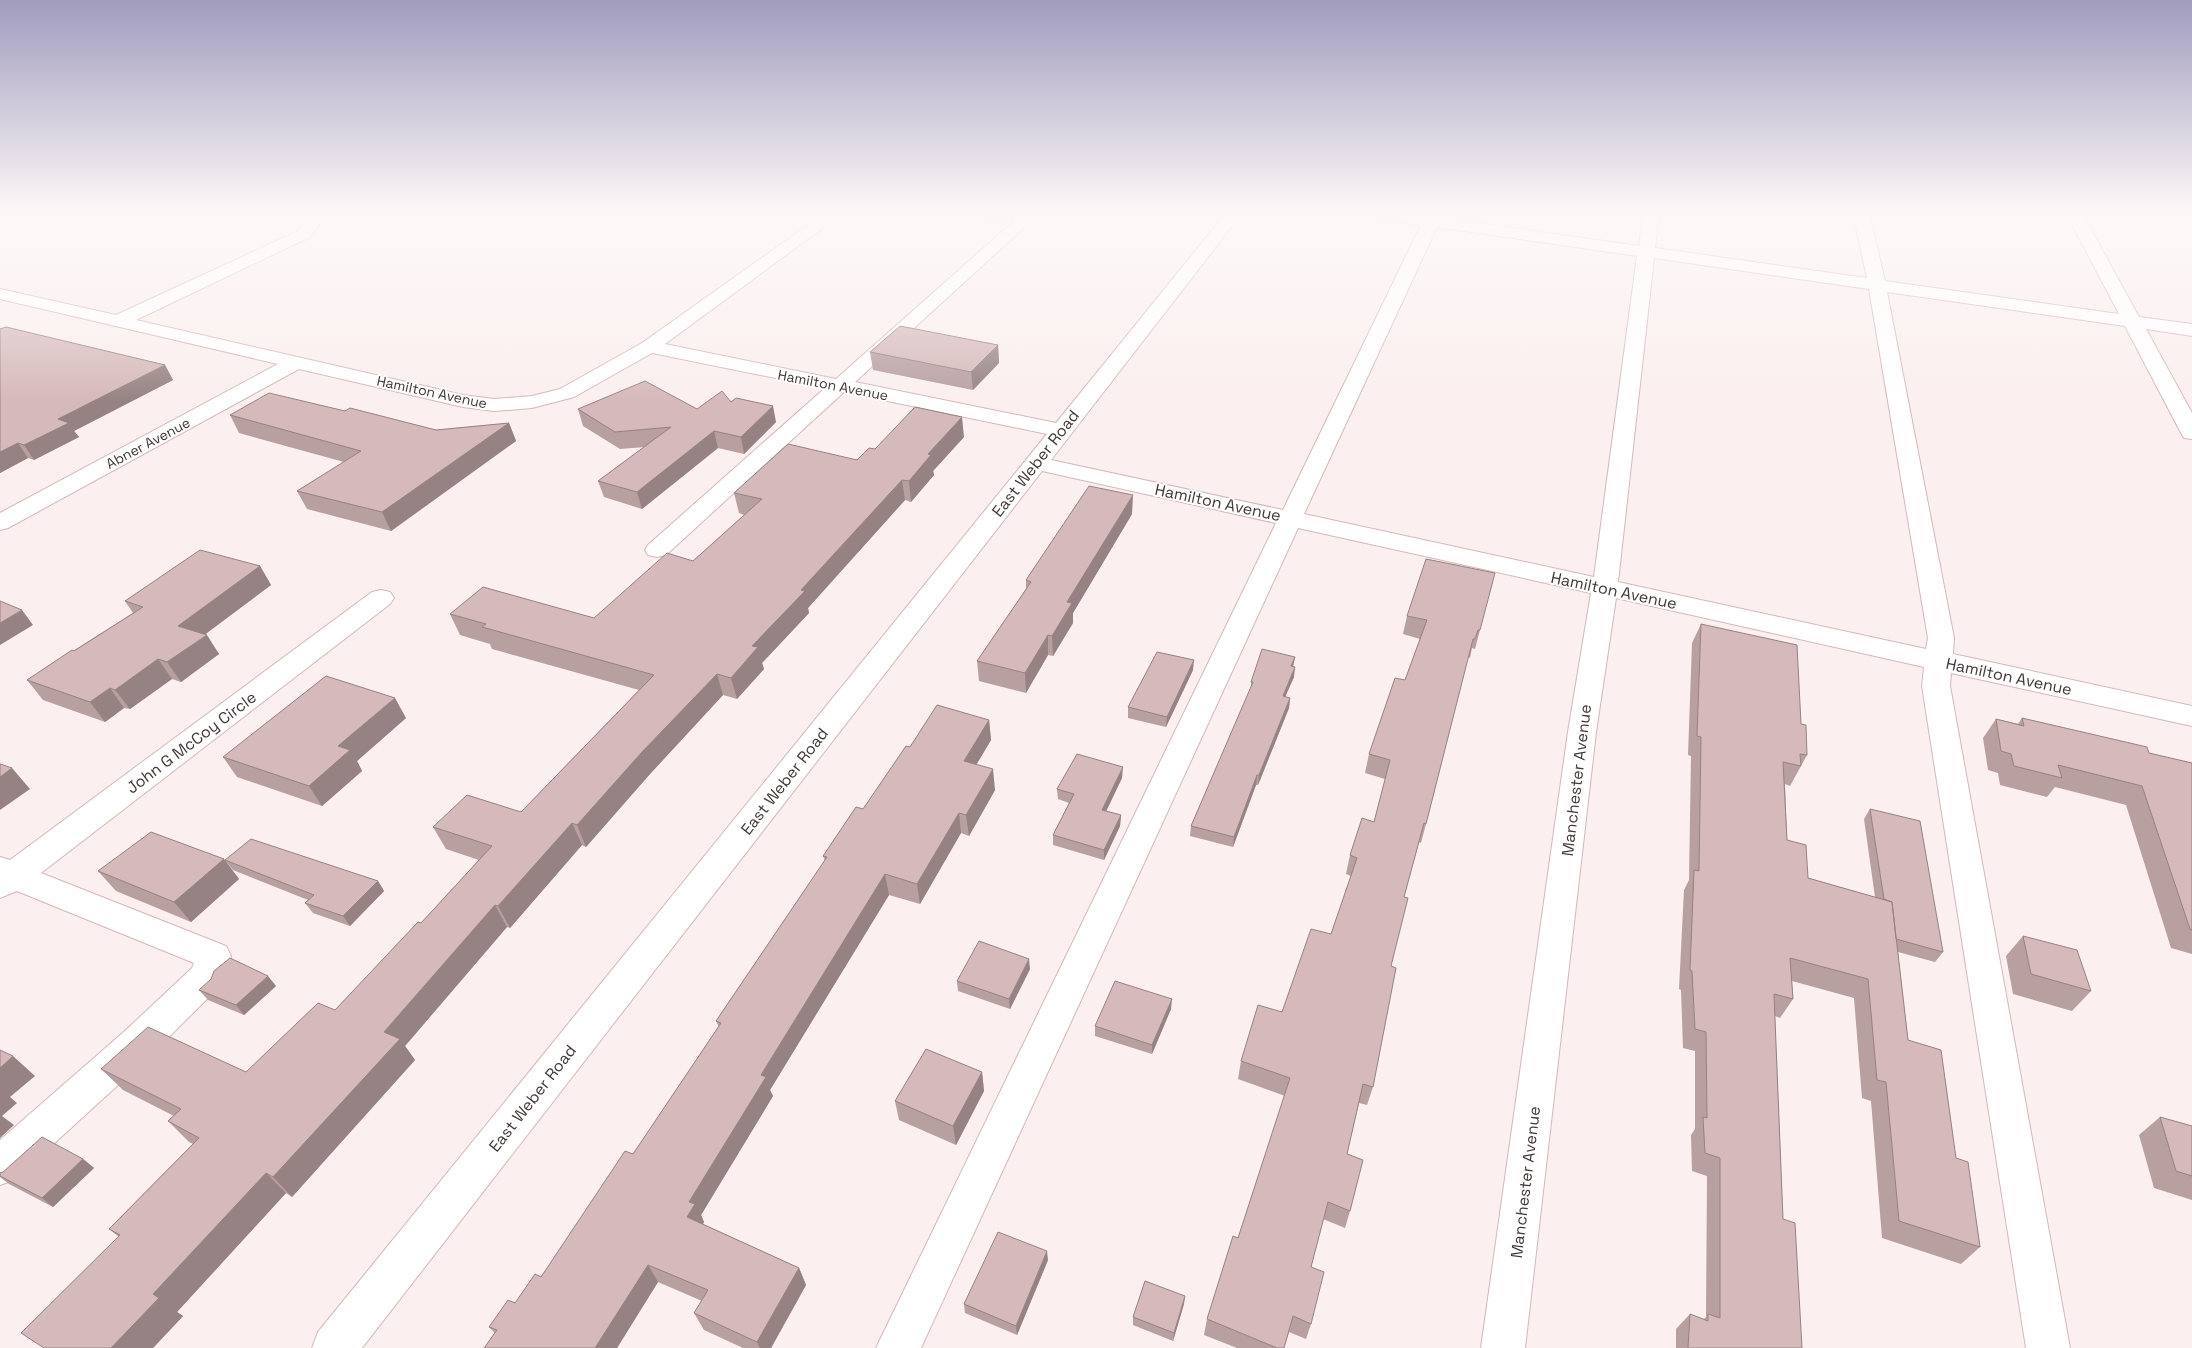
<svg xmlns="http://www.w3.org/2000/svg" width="2192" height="1348" font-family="'Space Grotesk',sans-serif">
	<rect width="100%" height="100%" fill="#fbefef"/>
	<!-- green -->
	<path fill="#fed1d3" d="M917 213H1017L1002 226Z"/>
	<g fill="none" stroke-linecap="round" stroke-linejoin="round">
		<defs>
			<path id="minor" d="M299 213H315L321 222 310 237 136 320 463 395 494 399 532 396 560 389 642 343 825 213H843L665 344 836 379 1023 213H1040L855 382 1056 423 1226 213H1242L1051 460 1283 510 1421 225 1373 218 1367 216 1365 213H1407L1426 216 1427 213H1443L1441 218 1639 246 1643 213H1659L1655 248 1867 278 1853 213H1869L1885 281 2119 314 2066 213H2082L2139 317 2192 324V336L2146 329 2192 413V439L2184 438 2181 433 2125 326 1887 292 1954 638 1953 654 2192 706V726L1951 673 1950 686 2070 1348H2026L1922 686 1924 667 1616 598 1596 732 1525 1348H1481L1568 732 1591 593 1298 528 921 1348H876L1276 523 1042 471 362 1348H312L318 1332 1047 434 844 392 666 555 657 557 648 555 645 550 648 545 825 388 652 353 574 397 532 408 494 411 463 407 299 369 8 528 0 530V513L278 364 0 299V289L116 315 298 231 305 222ZM1437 227 1637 256 1594 577 1304 514ZM1654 258 1869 289 1928 638 1926 649 1618 582Z
				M381 590 390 592 394 598 390 604 41 873 226 946 231 956 218 988 152 1054 14 1180 0 1185V1140L126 1030 192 968 194 963 17 891 0 898V857L10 860 372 592Z"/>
		</defs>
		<!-- minor casing -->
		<use href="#minor" stroke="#d4b8b9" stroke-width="2"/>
		<!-- minor -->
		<use href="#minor" fill="#fff" fill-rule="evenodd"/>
	</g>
	<!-- wall -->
	<path fill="#b89fa0" d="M0 329 165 365 173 380 74 431 79 437 34 460 28 458 0 473Z
		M998 345 999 363 973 390 873 370 870 352Z
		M731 402 776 422 744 454 718 448 642 509 604 497 598 481 645 447 620 449 583 426 578 409H697Z
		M345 411 436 430 509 423 516 441 391 531 307 509 297 491 344 462 239 433 230 415Z
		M964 437 933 471 934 475 911 502 905 500 808 608 809 613 762 663 764 669 737 699 723 695 650 774 586 847 582 845 510 928 507 927 405 1046 415 1060 292 1197 286 1193 177 1312 183 1316 153 1348H44L119 1237 109 1229 193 1144 189 1142 168 1121 174 1116 123 1090 101 1069 246 1072 335 1010 421 923 479 860 446 849 433 827 521 812 639 690 492 649 490 644 460 635 450 614 594 618 693 561 744 515 739 513 734 493 857 460 875 449Z
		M1132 514 1073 613V623L1053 656 1048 655 1026 693 979 681 977 661 1026 589V580Z
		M260 566 271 585 205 634 219 654 181 682 172 679 130 709 124 708 105 722 43 700 27 680 133 613 125 601Z
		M1407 616 1480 630 1475 649 1472 648 1470 658 1468 657 1426 824 1421 843 1419 842 1404 897 1391 966 1373 1087 1367 1105 1359 1103 1347 1154 1350 1211 1345 1228 1323 1219 1311 1267V1324L1306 1339 1289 1332 1284 1348H1237L1204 1335 1207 1319 1238 1238 1285 1096 1238 1079 1241 1061 1282 1012 1331 934 1351 876 1346 874 1350 855 1374 822 1385 779 1365 773 1369 754 1405 680 1420 639 1403 634Z
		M1701 624 1801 724 1807 755 1790 786 1785 784 1787 840 1808 878 1875 897 1864 819 1870 809 1943 952 1935 962 1898 952 1908 1040 1956 1158 1980 1247 1961 1264 1882 1238 1871 1101 1862 1098 1854 998 1792 981 1793 999 1780 1018 1775 1016 1783 1219 1802 1348H1676V1329L1690 1314 1704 1319 1706 1317 1707 1176 1692 1171 1691 1135 1695 1129V1051L1683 1048 1681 990 1679 989 1684 890 1689 880 1691 756 1688 755 1692 643Z
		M1295 657 1293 666 1294 677 1285 697 1290 698 1289 708 1258 785H1256L1233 847 1190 836 1191 826 1251 688V682Z
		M1193 670 1166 727 1128 718V707Z
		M406 718 357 761 362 771 322 806 237 777 223 757Z
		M2022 718 2149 753 2192 763V954L2171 948 2126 805 2055 787 2047 797 2000 785 1998 773 1988 770 1983 738 1996 719 2018 724Z
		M989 720 991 740 976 765 995 790 969 836 961 833 920 904 889 895 770 1090 773 1096 701 1215 704 1222 703 1224 799 1268 806 1285 771 1348H743L704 1330 694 1313 702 1301 658 1282 617 1348H484L495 1333 489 1327 515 1303 541 1277 633 1154 719 1027 716 1021 825 861 823 856 863 809 910 747Z
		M1122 778 1106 811 1121 815 1120 826 1104 860 1053 845V835L1069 803 1058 799 1057 789Z
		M224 859 239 879 191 922 116 891 98 871Z
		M225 860 378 881 384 891 350 926 313 913 305 903 308 900 233 870Z
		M2023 936 2091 991 2072 1011 2013 994 2006 956Z
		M1030 969 1010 1009 958 991 957 981Z
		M276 986 244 1015 208 1000 199 990Z
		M1171 1009 1152 1054 1095 1036V1026Z
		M982 1072 984 1091 956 1145 899 1120 895 1101Z
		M2160 1117 2192 1126V1200L2154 1188 2139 1135Z
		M83 1159 94 1168 53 1207 9 1184 0 1177V1173Z
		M1048 1260 1017 1335 965 1313 964 1304Z
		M1184 1304 1173 1341 1133 1325V1317Z"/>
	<!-- shaded-wall -->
	<path fill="#968282" d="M998 345 999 363 973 390 971 372Z
		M165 365 173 380 74 431 79 437 34 460 24 445 58 419Z
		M773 406 776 422 744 454 741 437Z
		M962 417 964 437 933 471 934 475 911 502 909 481 928 454Z
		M509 423 516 441 391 531 382 512Z
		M714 431 718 448 642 509 637 492Z
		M18 443 28 458 0 473V452Z
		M902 480 905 500 808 608 809 613 762 663 764 669 737 699 731 678 752 646 801 590Z
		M1133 495 1132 514 1073 613V623L1053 656 1052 636 1067 602Z
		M260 566 271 585 191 645 178 626Z
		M22 610 33 625 0 645V623Z
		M207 635 219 654 181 682 167 662Z
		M1048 635V655L1026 693 1025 673Z
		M1295 657 1293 667 1291 666Z
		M158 659 172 679 130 709 115 690Z
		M1194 660 1193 670 1166 727 1167 717Z
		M1295 667 1294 677 1281 706 1283 696Z
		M717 674 723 695 650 774 586 847 577 825 642 752Z
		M110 688 124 708 105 722 90 702Z
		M395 698 406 718 357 761 362 771 322 806 309 786 338 746Z
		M1290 698 1289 708 1258 785 1259 775Z
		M989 720 991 740 966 782 964 761Z
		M1123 767 1122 778 1102 820V810Z
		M12 768 30 789 0 810V777Z
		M993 769 995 790 969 836 966 815Z
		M1257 775 1256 785 1233 847 1234 837Z
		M959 813 961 833 920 904 917 884Z
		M1121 815 1120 826 1104 860V850Z
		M572 823 582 845 510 928 498 906Z
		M224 859 239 879 191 922 174 902Z
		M885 874 889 895 770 1090 773 1096 701 1215 704 1222 696 1235 687 1217 689 1202 761 1075Z
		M378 881 384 891 350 926 343 916Z
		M495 905 507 927 405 1046 415 1060 292 1197 273 1177 384 1032Z
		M1029 959 1030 969 1010 1009 1009 999Z
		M268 976 276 986 244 1015 236 1005Z
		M1172 999 1171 1009 1152 1054V1045Z
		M13 1056 35 1076 10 1097 17 1103 2 1116 14 1125 0 1138V1068Z
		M982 1072 984 1091 956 1145 953 1126Z
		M83 1159 94 1168 53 1207 42 1198Z
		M266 1173 286 1193 177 1312 183 1316 153 1348H111L153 1294Z
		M1047 1251 1048 1260 1017 1335 1016 1326Z
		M648 1265 658 1282 617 1348H595Z
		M799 1268 806 1285 771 1348H760L757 1342Z
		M1185 1296 1184 1304 1173 1341 1174 1333Z"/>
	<!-- building -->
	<path fill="#d6b9ba" stroke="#968282" d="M900 326 998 345 971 372 870 352Z
		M6 327 165 365 58 419 69 423 24 445 18 443 0 452V329Z
		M645 381 697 409 722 391 731 402 736 398 773 406 741 437 714 431 637 492 598 481 671 427 615 432 578 409Z
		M269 393 345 411 350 408 436 430 509 423 382 512 297 491 361 451 230 415Z
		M915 407 962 417 928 454 931 455 909 481 902 480 801 590 805 591 752 646 758 647 731 678 717 674 642 752 577 825 572 823 498 906 495 905 384 1032 400 1039 273 1177 266 1173 153 1294 159 1298 111 1348H44L21 1333 120 1235 109 1229 199 1138 168 1121 181 1109 101 1069 148 1027 246 1072 318 1003 335 1010 418 922 421 923 492 846 433 827 467 795 521 812 654 675 482 627 486 624 450 614 483 587 594 618 667 553 693 561 762 499 734 493 788 444 857 460 869 448 875 449Z
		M1089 486 1133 495 1067 602 1072 603 1052 636 1048 635 1025 673 977 661 1031 582 1026 580Z
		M200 550 260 566 178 626 207 635 167 662 158 659 115 690 110 688 90 702 27 680 72 650 74 651 143 607 125 601Z
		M1426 559 1495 573 1480 630H1478L1475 639H1473L1426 824 1424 823 1404 897 1408 898 1391 966 1396 968 1373 1087 1363 1084 1347 1154 1363 1160 1350 1211 1328 1202 1311 1267 1324 1272 1311 1324 1293 1316 1284 1348H1277L1207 1319 1233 1236 1238 1238 1290 1078 1241 1061 1258 1005 1282 1012 1311 929 1331 934 1357 858 1350 855 1362 818 1374 822 1390 760 1369 754 1395 678 1405 680 1427 620 1407 616Z
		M0 601 22 610 0 623Z
		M1701 624 1797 645 1801 724 1806 725 1807 755 1800 754 1801 766 1783 762 1787 840 1806 845 1808 878 1892 902 1908 1040 1941 1050 1956 1158 1968 1162 1980 1247 1899 1221 1886 1082 1877 1080 1868 979 1790 958 1793 999 1774 994 1783 1219 1795 1223 1802 1348H1688L1690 1314 1708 1321V1314L1720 1318V1158L1705 1153 1703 1117 1707 1118 1706 1032 1695 1029 1692 971 1690 970 1694 870 1699 871 1701 737 1697 736Z
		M1262 649 1295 657 1291 666 1295 667 1283 696 1290 698 1259 775H1257L1234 837 1191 826 1253 682H1251Z
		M1157 652 1194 660 1167 717 1128 707Z
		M326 676 395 698 338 746 350 750 309 786 223 757Z
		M937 705 989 720 964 761 993 769 966 815 959 813 917 884 885 874 761 1075 766 1077 689 1202 695 1204 687 1217 799 1268 757 1342 694 1313 708 1290 648 1265 595 1348H484L497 1330 489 1327 508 1300 515 1303 535 1274 541 1277 625 1151 633 1154 721 1023 716 1021 827 857 823 856 856 807 863 809 906 746 910 747Z
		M2022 718 2147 747 2149 753 2192 763V930L2190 929 2142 786 2058 765 2062 778 2014 766 2011 754 2001 751 1996 719 2024 726Z
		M1077 754 1123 767 1102 810 1121 815 1104 850 1053 835 1074 794 1057 789Z
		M0 764 12 768 0 777Z
		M1870 809 1920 821 1943 952 1896 939 1892 902 1884 899Z
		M151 832 224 859 174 902 98 871Z
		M251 839 378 881 343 916 305 903 314 895 225 860Z
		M2023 936 2077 950 2091 991 2031 974Z
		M979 941 1029 959 1009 999 957 981Z
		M230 958 268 976 236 1005 199 990 211 979 214 971Z
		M1115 981 1172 999 1152 1045 1095 1026Z
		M926 1049 982 1072 953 1126 895 1101Z
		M0 1050 13 1056 0 1068Z
		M2160 1117 2192 1126V1176L2176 1171Z
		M42 1137 83 1159 42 1198 0 1176V1173L3 1172Z
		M998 1232 1047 1251 1016 1326 964 1304Z
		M1145 1281 1185 1296 1174 1333 1133 1317Z"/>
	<!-- sky -->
	<linearGradient id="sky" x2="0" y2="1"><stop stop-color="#a19cbe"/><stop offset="0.53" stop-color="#fdf8f8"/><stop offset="1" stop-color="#fdf8f8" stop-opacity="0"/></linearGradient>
	<rect width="2192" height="402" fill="url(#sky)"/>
	<g text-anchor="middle" stroke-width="4" stroke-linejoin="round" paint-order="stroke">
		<!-- far-street labels -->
		<g font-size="14" fill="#423737" stroke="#fff">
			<text transform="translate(833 385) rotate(11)" y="5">Hamilton Avenue</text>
			<text transform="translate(432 392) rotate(12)" y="5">Hamilton Avenue</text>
			<text transform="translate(148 443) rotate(-28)" y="5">Abner Avenue</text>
		</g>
		<!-- street labels -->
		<g font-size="16" fill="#423737" stroke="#fff">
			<text transform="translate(1035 463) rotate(-52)" y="6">East Weber Road</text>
			<text transform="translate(1218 502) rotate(12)" y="6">Hamilton Avenue</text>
			<text transform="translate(1614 590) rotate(12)" y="6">Hamilton Avenue</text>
			<text transform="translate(2009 676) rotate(12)" y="6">Hamilton Avenue</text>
			<text transform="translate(191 742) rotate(-37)" y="6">John G McCoy Circle</text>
			<text transform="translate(1576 780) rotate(-83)" y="6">Manchester Avenue</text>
			<text transform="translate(784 781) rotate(-52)" y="6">East Weber Road</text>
			<text transform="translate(532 1098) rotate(-52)" y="6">East Weber Road</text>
			<text transform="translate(1525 1182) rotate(-83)" y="6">Manchester Avenue</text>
		</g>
	</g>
</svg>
